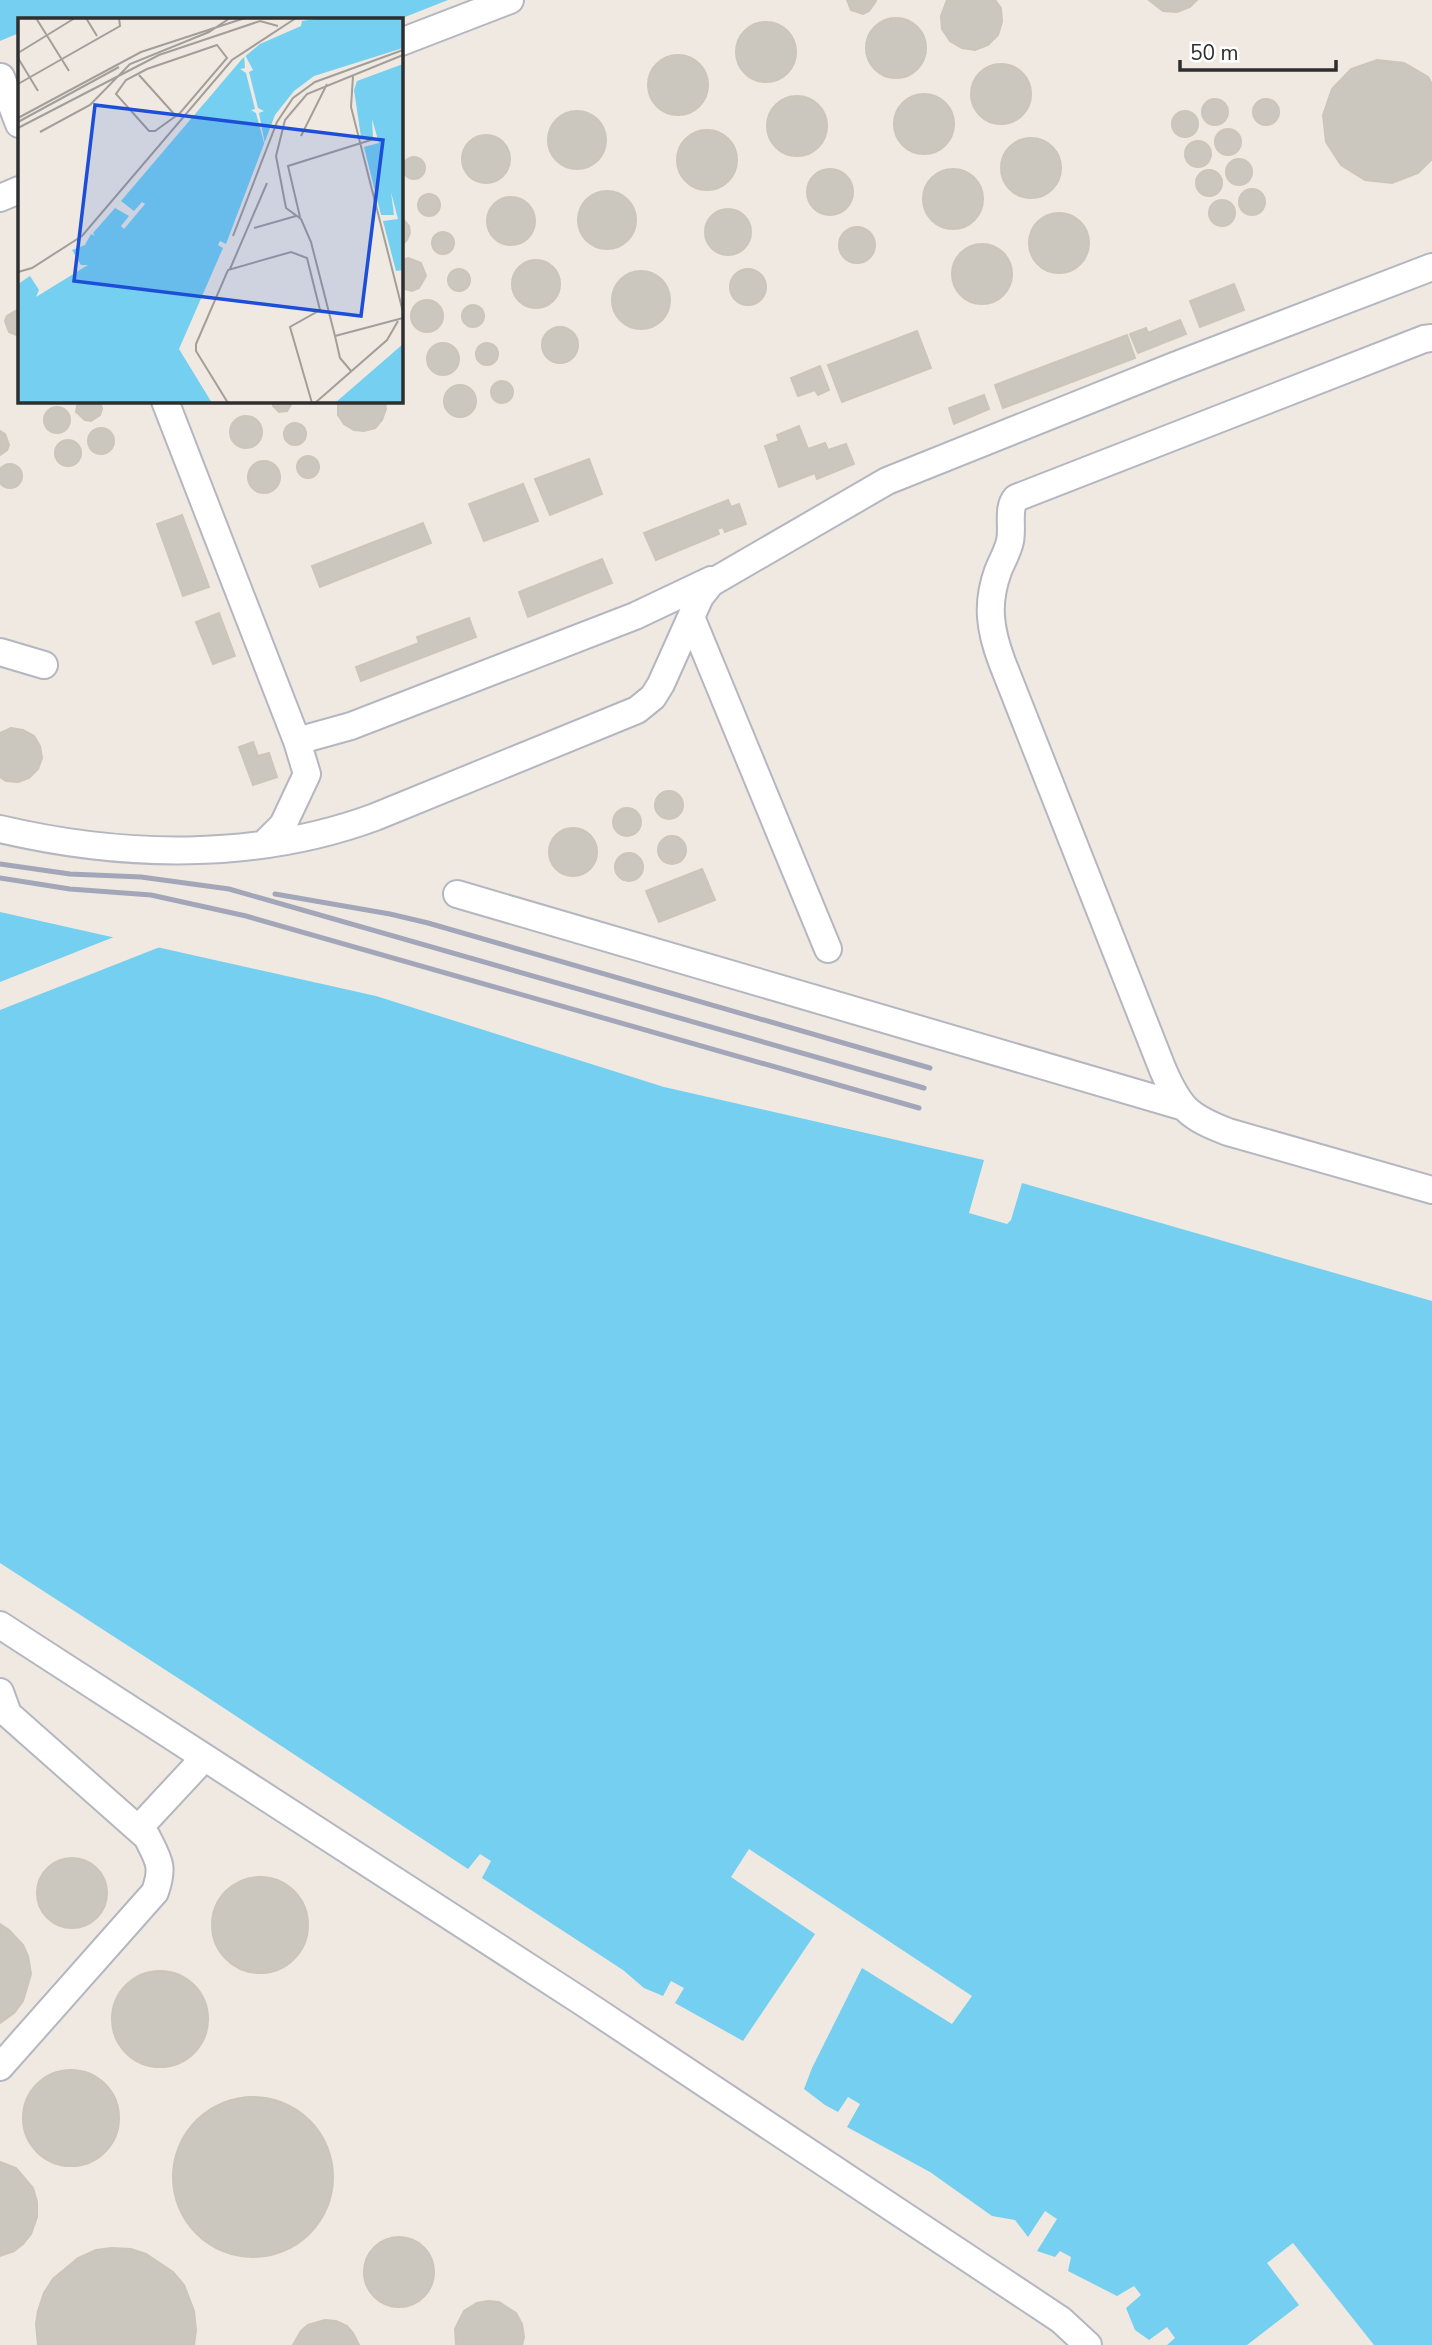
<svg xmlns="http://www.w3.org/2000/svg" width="1432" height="2345" font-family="'Nunito Sans',sans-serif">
	<rect width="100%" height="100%" fill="#efe9e1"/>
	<!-- water -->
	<path fill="#75cff0" d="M0 0H448L400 19H19V33L0 41Z
		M0 912 376 996 664 1087 984 1160 969 1213 1007 1224 1011 1220 1022 1183 1432 1301V2345H1374L1293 2243 1267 2263 1299 2305 1247 2345H1167L1175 2338 1167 2327 1149 2340 1135 2330 1126 2308 1141 2295 1134 2286 1117 2296 1068 2271 1071 2257 1060 2251 1055 2257 1037 2251 1057 2219 1045 2211 1028 2237 1015 2220 992 2216 930 2172 847 2127 860 2104 848 2097 838 2112 825 2105 804 2089 812 2068 862 1968 952 2024 972 1996 749 1849 731 1877 815 1934 743 2041 675 2003 684 1988 671 1981 663 1996 644 1988 623 1970 482 1878 491 1861 480 1854 468 1869 198 1691 0 1563Z"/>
	<!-- pier -->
	<path fill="#efe9e1" d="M119 935 165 945 0 1010V982Z"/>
	<!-- building -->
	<path fill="#cbc7bf" stroke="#cbc5ba" stroke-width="2" d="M847 0H876V1L869 11 863 14 851 10Z
		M947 0H995L1001 8 1002 22 998 35 988 45 975 50 962 48 950 41 942 29 941 16Z
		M1149 0H1197L1190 7 1177 12 1163 11Z
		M866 48a30 30 0 1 1 60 0a30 30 0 1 1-60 0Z
		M736 52a30 30 0 1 1 60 0a30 30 0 1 1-60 0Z
		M648 85a30 30 0 1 1 60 0a30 30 0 1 1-60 0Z
		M1377 60 1404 63 1428 77 1432 84V159L1418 173 1392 183 1365 180 1341 165 1326 142 1323 115 1332 89 1351 69Z
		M971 94a30 30 0 1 1 60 0a30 30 0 1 1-60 0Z
		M894 124a30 30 0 1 1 60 0a30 30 0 1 1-60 0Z
		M767 126a30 30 0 1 1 60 0a30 30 0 1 1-60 0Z
		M1202 112a13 13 0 1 1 26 0a13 13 0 1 1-26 0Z
		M1253 112a13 13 0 1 1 26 0a13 13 0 1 1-26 0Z
		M548 140a29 29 0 1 1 58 0a29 29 0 1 1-58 0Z
		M1172 124a13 13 0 1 1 26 0a13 13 0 1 1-26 0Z
		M1215 142a13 13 0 1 1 26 0a13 13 0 1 1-26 0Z
		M677 160a30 30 0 1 1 60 0a30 30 0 1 1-60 0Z
		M462 159a24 24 0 1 1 48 0a24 24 0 1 1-48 0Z
		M1001 168a30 30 0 1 1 60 0a30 30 0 1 1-60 0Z
		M1185 154a13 13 0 1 1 26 0a13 13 0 1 1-26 0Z
		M403 168a11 11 0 1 1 22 0a11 11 0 1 1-22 0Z
		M1226 172a13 13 0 1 1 26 0a13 13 0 1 1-26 0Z
		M923 199a30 30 0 1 1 60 0a30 30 0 1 1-60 0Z
		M807 192a23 23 0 1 1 46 0a23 23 0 1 1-46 0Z
		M1196 183a13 13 0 1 1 26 0a13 13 0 1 1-26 0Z
		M1239 202a13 13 0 1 1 26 0a13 13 0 1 1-26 0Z
		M578 220a29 29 0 1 1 58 0a29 29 0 1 1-58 0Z
		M418 205a11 11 0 1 1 22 0a11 11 0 1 1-22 0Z
		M487 221a24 24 0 1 1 48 0a24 24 0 1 1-48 0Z
		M1209 213a13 13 0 1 1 26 0a13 13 0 1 1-26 0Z
		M705 232a23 23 0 1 1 46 0a23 23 0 1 1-46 0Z
		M1029 243a30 30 0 1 1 60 0a30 30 0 1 1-60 0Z
		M401 217 409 226 410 233 407 240 401 246Z
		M839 245a18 18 0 1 1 36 0a18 18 0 1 1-36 0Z
		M432 243a11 11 0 1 1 22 0a11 11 0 1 1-22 0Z
		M952 274a30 30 0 1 1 60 0a30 30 0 1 1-60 0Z
		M408 258 421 263 426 276 419 288 412 291 401 288V261Z
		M512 284a24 24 0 1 1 48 0a24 24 0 1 1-48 0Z
		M448 280a11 11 0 1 1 22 0a11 11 0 1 1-22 0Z
		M730 287a18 18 0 1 1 36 0a18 18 0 1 1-36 0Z
		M612 300a29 29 0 1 1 58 0a29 29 0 1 1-58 0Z
		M1234 284 1244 310 1200 327 1190 301Z
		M411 316a16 16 0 1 1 32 0a16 16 0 1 1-32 0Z
		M462 316a11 11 0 1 1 22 0a11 11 0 1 1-22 0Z
		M17 310H19V336L9 332 5 321 7 316Z
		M1180 320 1186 334 1138 353 1130 334 1146 328 1148 333Z
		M542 345a18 18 0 1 1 36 0a18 18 0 1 1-36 0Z
		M917 331 931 368 842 402 828 365Z
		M1127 335 1135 358 1003 408 995 385Z
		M427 359a16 16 0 1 1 32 0a16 16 0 1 1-32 0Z
		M476 354a11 11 0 1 1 22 0a11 11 0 1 1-22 0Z
		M820 366 829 390 818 395 815 390 798 396 791 378Z
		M491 392a11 11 0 1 1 22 0a11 11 0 1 1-22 0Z
		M444 401a16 16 0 1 1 32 0a16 16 0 1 1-32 0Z
		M984 395 989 409 954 424 949 408Z
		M78 401H100L102 409 100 415 91 421 85 420 76 412Z
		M272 401H291L292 403 287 411 279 412 273 406Z
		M338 401H385L386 409 382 420 375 428 364 431 354 430 344 424 338 415Z
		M44 420a13 13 0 1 1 26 0a13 13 0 1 1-26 0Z
		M230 432a16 16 0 1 1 32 0a16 16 0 1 1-32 0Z
		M284 434a11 11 0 1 1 22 0a11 11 0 1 1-22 0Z
		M799 426 808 449 825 443 828 450 846 444 854 464 817 479 815 473 779 487 765 446 779 441 777 435Z
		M88 441a13 13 0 1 1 26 0a13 13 0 1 1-26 0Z
		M0 431 5 434 9 445 7 450 0 455Z
		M55 453a13 13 0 1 1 26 0a13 13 0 1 1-26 0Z
		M297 467a11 11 0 1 1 22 0a11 11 0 1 1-22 0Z
		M589 459 602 494 550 515 535 479Z
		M248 477a16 16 0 1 1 32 0a16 16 0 1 1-32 0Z
		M-2 476a12 12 0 1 1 24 0a12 12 0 1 1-24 0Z
		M523 484 538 521 484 541 469 504Z
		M728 500 731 507 739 504 746 524 725 532 723 527 717 529 719 534 656 560 644 533Z
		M182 515 209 587 183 596 157 524Z
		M423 523 431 543 320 587 312 566Z
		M602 559 612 583 528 617 519 592Z
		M219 613 235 656 213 664 196 622Z
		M469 618 476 637 361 681 356 667 419 643 417 637Z
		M11 728 23 730 34 736 40 746 42 758 38 769 29 778 18 782 6 781 0 777V733Z
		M253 742 258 756 269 753 277 777 253 785 239 747Z
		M655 805a14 14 0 1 1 28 0a14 14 0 1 1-28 0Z
		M613 822a14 14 0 1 1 28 0a14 14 0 1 1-28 0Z
		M549 852a24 24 0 1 1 48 0a24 24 0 1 1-48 0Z
		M658 850a14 14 0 1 1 28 0a14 14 0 1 1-28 0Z
		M615 867a14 14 0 1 1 28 0a14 14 0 1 1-28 0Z
		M702 869 715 900 659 922 646 891Z
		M37 1893a35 35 0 1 1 70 0a35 35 0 1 1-70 0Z
		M212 1925a48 48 0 1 1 96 0a48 48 0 1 1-96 0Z
		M0 1924 9 1930 23 1945 28 1956 31 1974 23 2001 14 2013 0 2023Z
		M112 2019a48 48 0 1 1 96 0a48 48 0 1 1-96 0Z
		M23 2118a48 48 0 1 1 96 0a48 48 0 1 1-96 0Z
		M173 2177a80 80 0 1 1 160 0a80 80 0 1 1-160 0Z
		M0 2162 16 2168 33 2188 37 2202V2217L31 2234 23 2244 14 2251 0 2256Z
		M364 2272a35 35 0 1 1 70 0a35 35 0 1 1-70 0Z
		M112 2248 131 2249 146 2254 173 2272 184 2285 194 2311 196 2330 194 2345H38L36 2324 38 2311 44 2293 53 2279 78 2258 96 2250Z
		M488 2301 499 2302 516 2313 522 2324 524 2337 522 2345H456L455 2329 464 2311 477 2303Z
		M325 2320 336 2321 347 2326 353 2333 359 2345H293L301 2331 308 2325Z"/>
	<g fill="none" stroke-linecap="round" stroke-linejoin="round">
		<defs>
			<path id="minor" d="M401 42 510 0
				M1 77 19 124
				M0 198 19 190
				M1432 338 1424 339 1016 498C1007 508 1013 527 1010 541 1008 551 1002 561 998 571 986 604 990 630 1002 662L1163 1070C1180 1109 1189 1117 1228 1132L1432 1190
				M165 401 297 741 351 726 635 616 711 580
				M691 617 828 949
				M0 652 44 665
				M0 829C123 858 256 861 375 817L637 710 653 697 661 684 700 597 711 583 887 481 1174 366 1432 267
				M264 844 283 825 307 774 297 741
				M457 894 1181 1106
				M0 1625 584 2003 1061 2320 1088 2345
				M0 1692 8 1714 147 1837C159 1861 164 1866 155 1892L0 2067
				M138 1829 204 1758"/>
		</defs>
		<!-- minor casing -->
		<use href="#minor" stroke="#b4b7c1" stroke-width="30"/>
		<!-- minor -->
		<use href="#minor" stroke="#fff" stroke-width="26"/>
		<!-- rail -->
		<path stroke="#a3a6b8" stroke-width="5" d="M0 864 70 874 141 877 229 889 924 1088
			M0 878 70 889 151 895 246 916 919 1108
			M275 894 390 914 428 923 930 1068"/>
	</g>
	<!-- overview -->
	<g transform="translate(18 18)">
		<rect width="385" height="385" fill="#efe9e1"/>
		<path d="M305 0H385V30L296 58 276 73 257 97 208 226 202 223 200 227 205 230 161 331 194 385H0V266L12 258 21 272 18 279 70 247H63L54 232 67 227 73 216 77 218 75 215 97 190 111 198 103 208 106 211 127 186 124 184 116 193 103 183 224 41 242 26 283 8 284 3ZM385 46V252L378 253 365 203 380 201 373 174 376 197H363L346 129 361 125 354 101 355 120 343 119 336 72 339 63ZM385 326V385H317Z" fill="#75cff0"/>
		<path d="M226 35 235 52 231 54 240 90 246 93 241 95 248 132 238 95 233 92 237 91 228 55 222 51 227 50Z" fill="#efe9e1"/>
		<path fill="none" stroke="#a29e99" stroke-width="2" d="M18 0 51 53M68 0 79 18M199 27 209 40 162 95 137 113H131L98 76 108 62 129 51ZM0 35 57 0M385 37 289 76 267 102 258 138 268 190 283 201 293 224 317 318 385 300M0 40 20 73M121 57 157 97M335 58 333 89 385 294M0 66 102 8 101 0M0 100 123 34 227 0M0 104 101 49M0 110 141 37 242 3 260 8M22 114 72 87 112 46 191 14 212 0M283 118 309 66M282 199 270 148 356 121M236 210 278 198M215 218 259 104 275 80 297 64 385 32M212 251 249 165M0 254 14 250 64 218 214 42 278 0M317 318 322 340 333 353M210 385 178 333V326L210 252 273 234 289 240 302 292 272 309 294 385M297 385 369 322 380 303"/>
		<path fill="#1d4ed8" fill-opacity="0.15" stroke="#1d4ed8" stroke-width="3.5" d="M77 87 365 122 343 298 56 263Z"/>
		<rect width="385" height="385" fill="none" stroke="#2e2e2e" stroke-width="3.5"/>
	</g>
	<!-- scale -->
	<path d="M1180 60v10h156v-10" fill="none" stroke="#2e2e2e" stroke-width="3.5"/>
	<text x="1190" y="60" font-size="21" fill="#2e2e2e" stroke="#ffffff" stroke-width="5" paint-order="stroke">50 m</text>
</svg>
